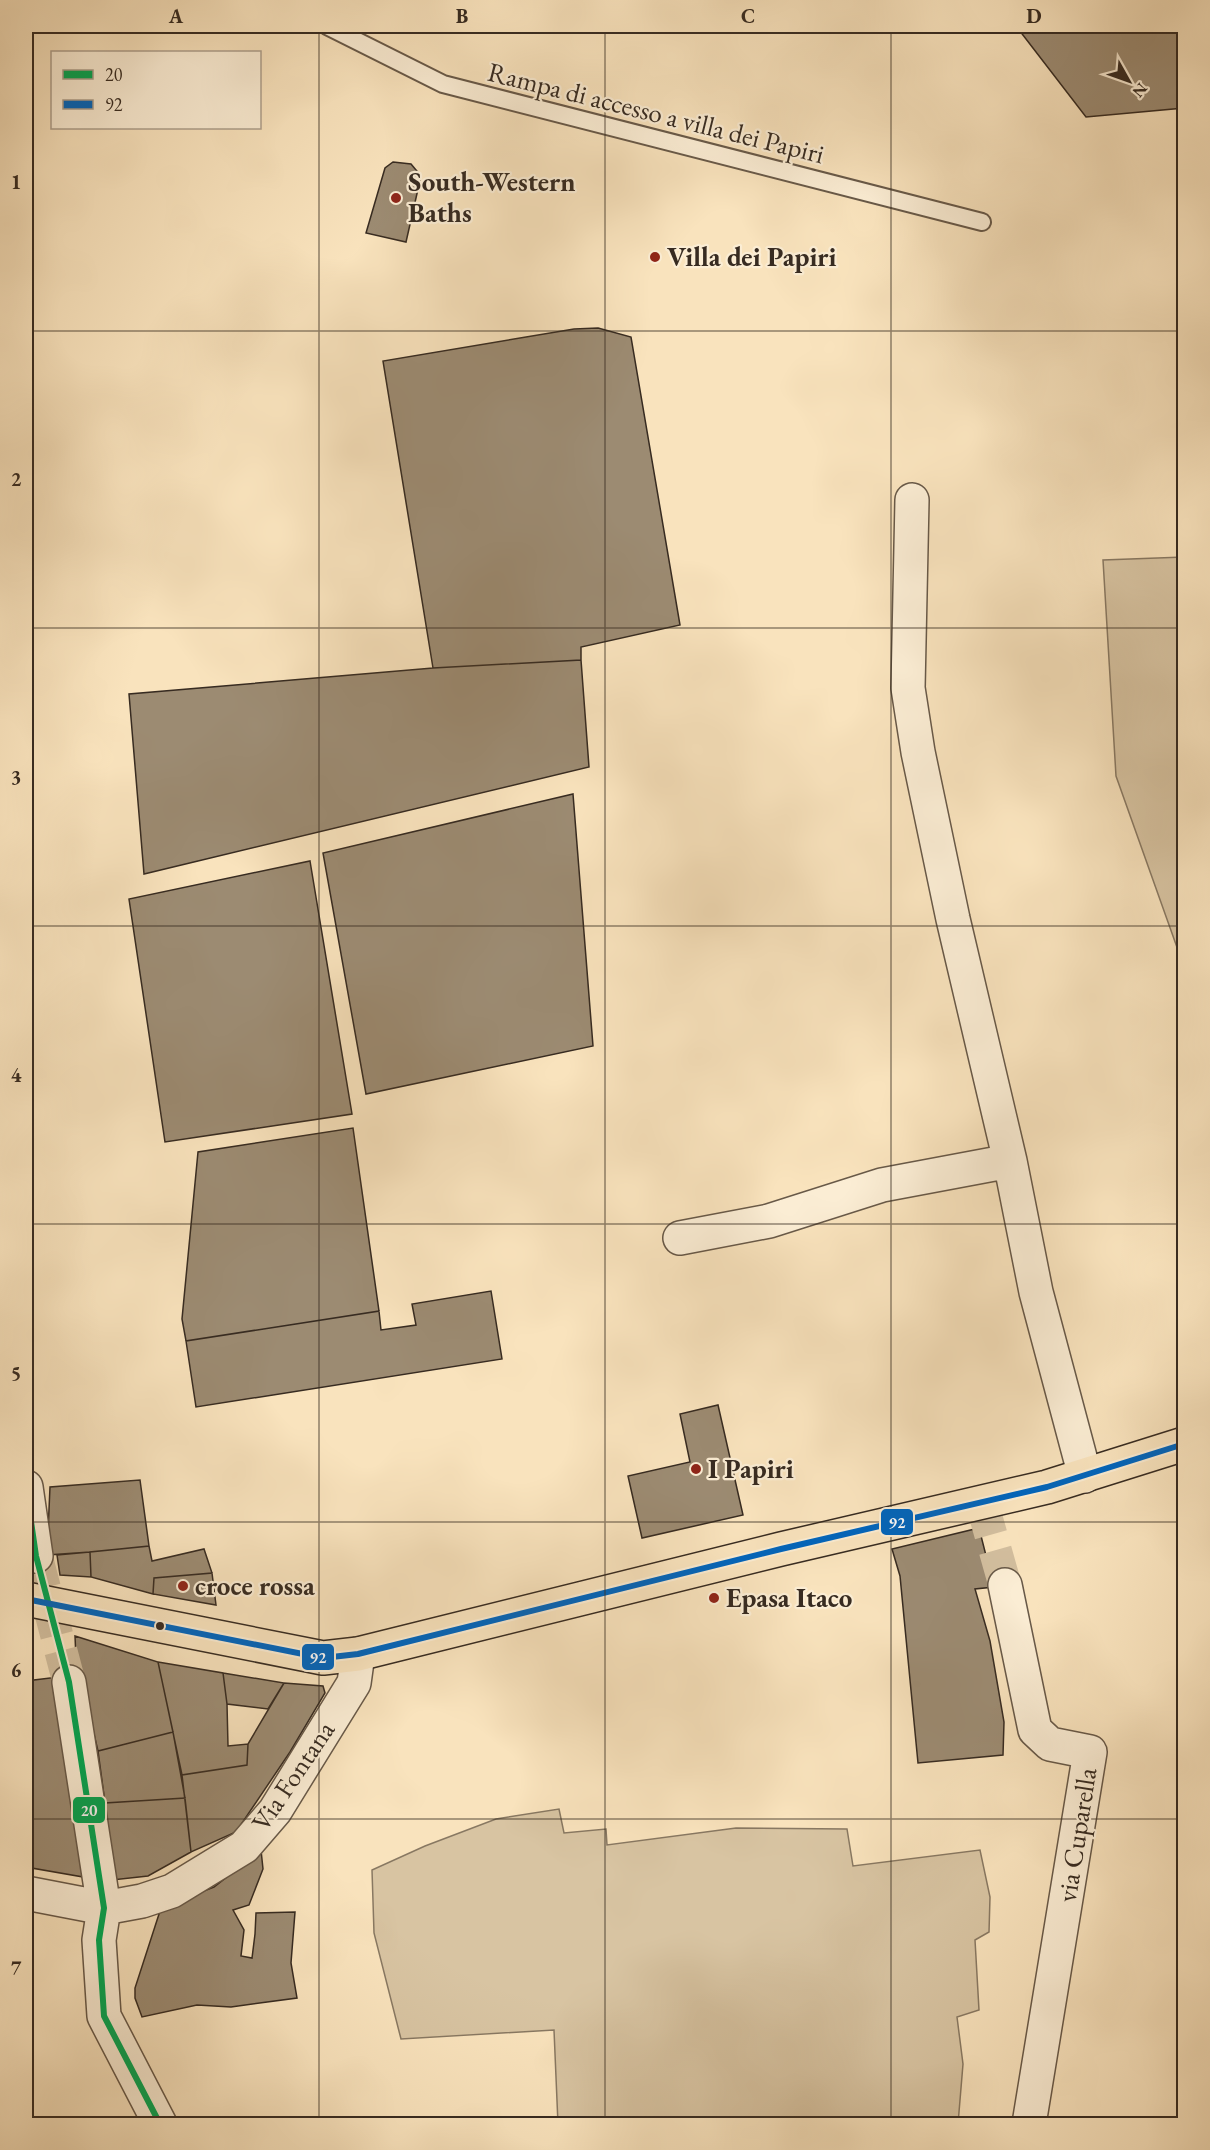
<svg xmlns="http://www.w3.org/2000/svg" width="1210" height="2150" font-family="'EB Garamond',serif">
	<rect width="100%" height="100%" fill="#f9e3bd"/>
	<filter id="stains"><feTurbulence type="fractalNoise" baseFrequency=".00333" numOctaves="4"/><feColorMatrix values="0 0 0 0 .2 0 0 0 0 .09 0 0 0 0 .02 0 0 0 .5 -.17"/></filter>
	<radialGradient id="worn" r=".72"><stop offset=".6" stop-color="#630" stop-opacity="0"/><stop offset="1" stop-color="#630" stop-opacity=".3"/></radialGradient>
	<!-- green -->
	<path fill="#d8c4a2" stroke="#887862" stroke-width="1.5" d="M1184 557V967L1116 776 1103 560Z
		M559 1809 564 1833 606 1829 607 1845 736 1828 847 1829 853 1866 980 1850 990 1897 989 1932 975 1940 979 2010 957 2017 963 2064 958 2124H558L554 2030 401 2039 374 1933 372 1870 425 1846 496 1819Z"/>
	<!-- building -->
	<path fill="#9c8b72" stroke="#372b21" stroke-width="1.5" d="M1016 26H1184V108L1086 117Z
		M393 162 411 164 421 176 406 242 366 233 385 168Z
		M598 328 631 337 680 625 581 647V660L433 668 383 361 574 329Z
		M581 660 589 767 144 874 129 694 433 668Z
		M573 794 593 1046 366 1094 323 853Z
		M310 861 352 1114 165 1142 129 899Z
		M353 1128 379 1311 186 1341 182 1319 198 1152Z
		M491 1291 502 1359 196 1407 186 1341 379 1311 381 1330 416 1325 412 1304Z
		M718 1405 743 1515 642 1538 628 1476 690 1462 680 1414Z
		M140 1480 149 1546 90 1552 47 1555 50 1487Z
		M979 1528 994 1587 975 1589 990 1641 1004 1722 1003 1755 918 1763 900 1576 892 1549Z
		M149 1546 152 1561 204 1549 212 1573 154 1578 153 1594 91 1577 90 1552Z
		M90 1552 91 1577 60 1575 57 1555Z
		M212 1573 216 1605 153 1594 154 1578Z
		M75 1636 158 1662 173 1732 98 1751 76 1659Z
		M158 1662 223 1673 227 1704 228 1746 248 1744 247 1765 182 1775Z
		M223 1673 284 1683 268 1709 227 1704Z
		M58 1677 89 1878 26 1867V1681Z
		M284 1683 323 1686 325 1693 290 1752 236 1832 191 1852 182 1775 247 1765 248 1744Z
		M173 1732 185 1798 105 1803 98 1751Z
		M185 1798 191 1852 148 1876 112 1880 100 1841 105 1803Z
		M261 1850 263 1869 249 1905 233 1910 244 1930 241 1956 252 1958 255 1934 256 1913 295 1912 291 1963 297 1998 231 2007 197 2005 142 2017 135 1998V1988L160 1911 172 1903 214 1887Z"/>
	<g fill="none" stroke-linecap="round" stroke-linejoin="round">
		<!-- minor-tunnel -->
		<path stroke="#d2be9e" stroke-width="33" stroke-dasharray="33 16" stroke-linecap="butt" d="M982 1503 1005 1585
			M36 1556 69 1682"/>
		<defs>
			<path id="service" d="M327 26 443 84 982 222"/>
			<path id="minor" d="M912 500 908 688 918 752 953 919 1010 1161 1036 1292 1085 1476
				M680 1238 769 1221 882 1185 1010 1161
				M26 1487 36 1556
				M1005 1585 1035 1730 1050 1744 1090 1752 1029 2124
				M69 1682 104 1908 99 1940 104 2016 160 2124
				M26 1893 104 1908 142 1901 172 1891 244 1847 275 1811 354 1683 358 1654"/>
			<path id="primary" d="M26 1599 323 1658 358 1654 781 1549 1047 1487 1184 1444"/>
		</defs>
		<!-- service casing -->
		<use href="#service" stroke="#685948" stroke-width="20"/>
		<!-- minor casing -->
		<use href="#minor" stroke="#685948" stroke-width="36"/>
		<!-- primary casing -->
		<use href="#primary" stroke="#372b21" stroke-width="36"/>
		<!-- service -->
		<use href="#service" stroke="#fbedd4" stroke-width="16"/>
		<!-- minor -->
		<use href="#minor" stroke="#fbedd4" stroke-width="33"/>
		<!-- primary -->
		<use href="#primary" stroke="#f9e3bd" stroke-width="33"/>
		<defs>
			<path id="bus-1" d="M26 1487 36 1556 69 1682 104 1908 99 1940 104 2016 160 2124"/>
			<path id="bus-2" d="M26 1599 323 1658 358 1654 781 1549 1047 1487 1184 1444"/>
		</defs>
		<!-- bus-1 casing -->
		<use href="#bus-1" stroke="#fbedd4" stroke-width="10"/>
		<!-- bus-2 casing -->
		<use href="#bus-2" stroke="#fbedd4" stroke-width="10"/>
		<!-- bus-1 -->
		<use href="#bus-1" stroke="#00a651" stroke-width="6"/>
		<!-- bus-2 -->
		<use href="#bus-2" stroke="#0065bd" stroke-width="6"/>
	</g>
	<!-- grid -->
	<path fill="none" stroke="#372b21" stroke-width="1.5" stroke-opacity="0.55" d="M319 26V2124M605 26V2124M891 26V2124M26 331H1184M26 628H1184M26 926H1184M26 1224H1184M26 1522H1184M26 1819H1184"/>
	<!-- markers -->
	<g fill="#8f2418" stroke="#fbedd4" stroke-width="2">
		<circle cx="396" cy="198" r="6"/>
		<circle cx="655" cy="257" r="6"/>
		<circle cx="696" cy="1469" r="6"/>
		<circle cx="183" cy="1586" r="6"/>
		<circle cx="714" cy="1598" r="6"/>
	</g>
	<circle fill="#372b21" stroke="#fbedd4" stroke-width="2" cx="160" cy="1626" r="5"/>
	<g text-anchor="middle" stroke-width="4.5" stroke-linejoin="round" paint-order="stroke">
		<!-- street labels -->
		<g font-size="27" fill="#372b21" stroke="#fbedd4">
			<text transform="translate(656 113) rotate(14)" y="9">Rampa di accesso a villa dei Papiri</text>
			<text transform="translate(293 1776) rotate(-56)" y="9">Via Fontana</text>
			<text transform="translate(1077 1835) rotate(-81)" y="9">via Cuparella</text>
		</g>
		<!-- poi labels -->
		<g font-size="27" font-weight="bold" fill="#372b21" stroke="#fbedd4" text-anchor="start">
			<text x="408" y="191">South-Western<tspan x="408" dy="31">Baths</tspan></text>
			<text x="667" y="266">Villa dei Papiri</text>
			<text x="708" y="1478">I Papiri</text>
			<text x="195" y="1595">croce rossa</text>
			<text x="726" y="1607">Epasa Itaco</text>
		</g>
	</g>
	<g stroke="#fbedd4" stroke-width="2">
		<rect x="880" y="1508" width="34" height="28" rx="6" fill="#0065bd"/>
		<rect x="301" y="1643" width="34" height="28" rx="6" fill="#0065bd"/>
		<rect x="72" y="1796" width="34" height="28" rx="6" fill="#00a651"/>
	</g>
	<g font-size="16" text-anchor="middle" font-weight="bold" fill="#fff">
		<text x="897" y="1528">92</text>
		<text x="318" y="1663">92</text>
		<text x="89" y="1816">20</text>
	</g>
	<!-- margin -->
	<rect width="1210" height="2150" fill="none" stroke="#f9e3bd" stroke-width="66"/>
	<!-- legend -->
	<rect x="51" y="51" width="210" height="78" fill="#fbedd4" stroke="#ad9f8c" stroke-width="1.5"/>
	<rect x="63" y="70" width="30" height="9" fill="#00a651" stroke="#ad9f8c" stroke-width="1.5"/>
	<text x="105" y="81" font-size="18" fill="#372b21">20</text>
	<rect x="63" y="100" width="30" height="9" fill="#0065bd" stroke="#ad9f8c" stroke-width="1.5"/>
	<text x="105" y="111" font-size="18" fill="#372b21">92</text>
	<!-- north arrow -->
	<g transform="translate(1129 81) rotate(130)" stroke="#fbedd4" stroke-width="4.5" paint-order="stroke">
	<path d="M0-4.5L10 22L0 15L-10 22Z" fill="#372b21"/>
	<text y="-9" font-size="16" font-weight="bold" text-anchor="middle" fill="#372b21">N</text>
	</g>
	<rect x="33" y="33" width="1144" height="2084" fill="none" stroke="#372b21" stroke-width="2"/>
	<g font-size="20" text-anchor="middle" font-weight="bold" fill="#372b21">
		<text x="176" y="23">A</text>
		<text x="462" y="23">B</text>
		<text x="748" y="23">C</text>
		<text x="1034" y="23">D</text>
		<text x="16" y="189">1</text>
		<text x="16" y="486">2</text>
		<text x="16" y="784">3</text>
		<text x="16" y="1082">4</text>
		<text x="16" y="1380">5</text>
		<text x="16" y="1677">6</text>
		<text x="16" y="1975">7</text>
	</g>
	<rect width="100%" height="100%" filter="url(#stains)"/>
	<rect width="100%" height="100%" fill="url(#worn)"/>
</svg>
